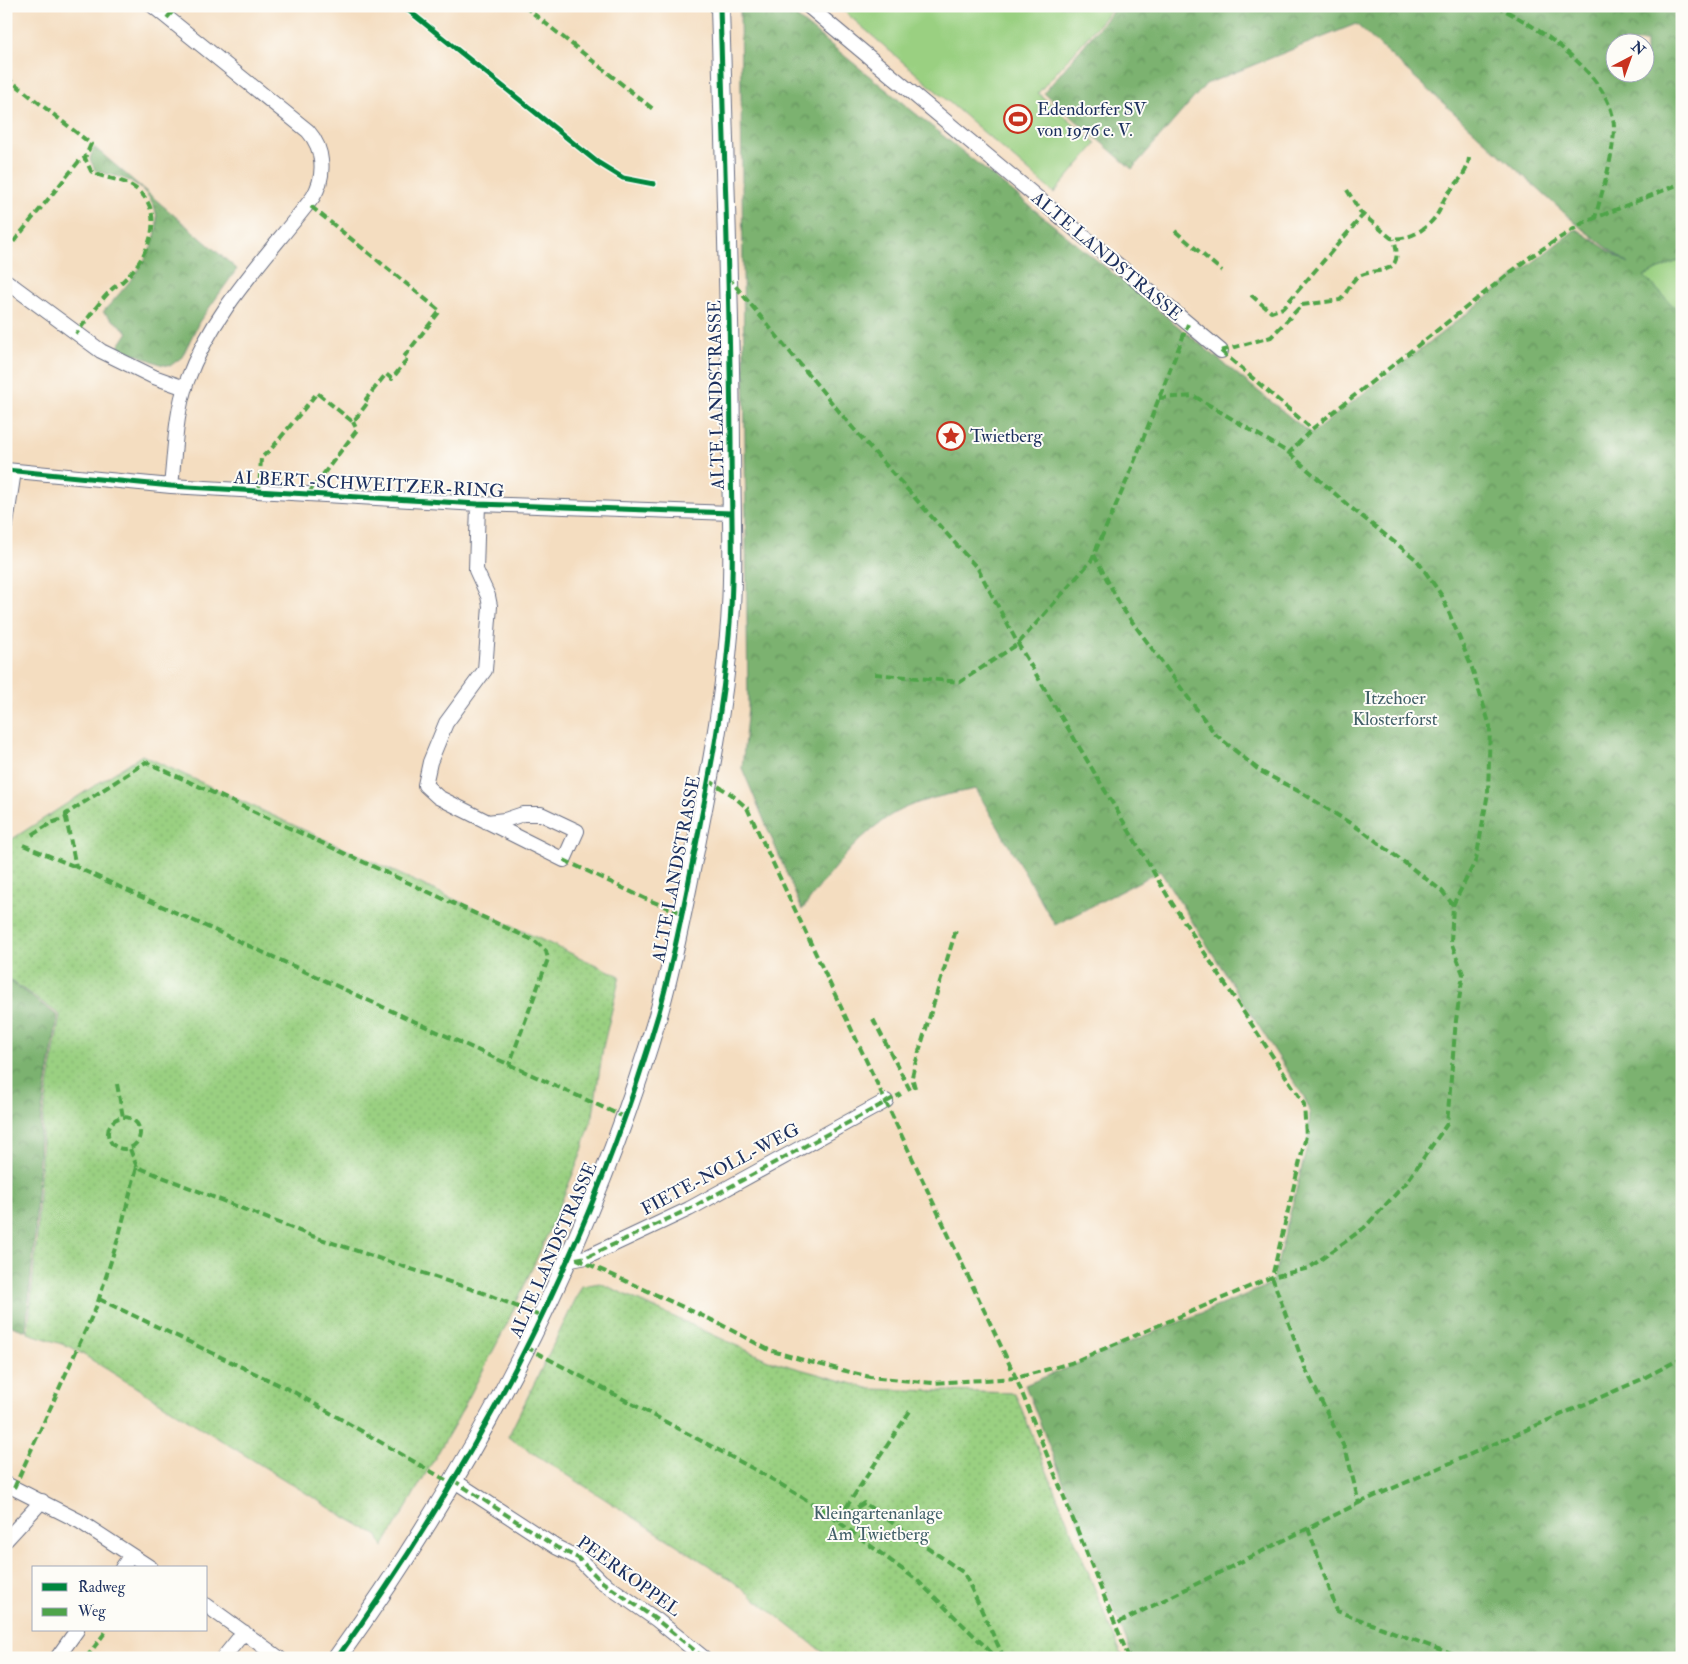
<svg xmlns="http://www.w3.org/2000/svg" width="1688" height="1664" font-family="'IM FELL Double Pica',serif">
	<defs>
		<pattern id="forest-crowns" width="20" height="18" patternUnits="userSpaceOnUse" patternTransform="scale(1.25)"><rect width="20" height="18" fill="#7bb26f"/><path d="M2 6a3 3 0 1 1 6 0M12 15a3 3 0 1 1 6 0" fill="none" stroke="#64915e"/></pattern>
		<pattern id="garden-dots" width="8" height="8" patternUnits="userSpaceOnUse" patternTransform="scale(1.25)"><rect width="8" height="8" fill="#9ad081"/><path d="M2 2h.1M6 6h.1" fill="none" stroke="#84b372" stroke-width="1.8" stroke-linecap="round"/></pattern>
	</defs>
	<rect width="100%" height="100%" fill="#fdfcf7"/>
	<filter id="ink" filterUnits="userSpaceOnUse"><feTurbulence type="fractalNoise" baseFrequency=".02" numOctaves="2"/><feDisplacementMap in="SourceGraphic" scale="10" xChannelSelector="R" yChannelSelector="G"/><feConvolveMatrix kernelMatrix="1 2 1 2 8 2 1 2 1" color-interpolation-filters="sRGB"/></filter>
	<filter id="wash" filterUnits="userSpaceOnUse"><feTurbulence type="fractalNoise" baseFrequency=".0096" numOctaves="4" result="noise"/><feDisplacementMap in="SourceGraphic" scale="20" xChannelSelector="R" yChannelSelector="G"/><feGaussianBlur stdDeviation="1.12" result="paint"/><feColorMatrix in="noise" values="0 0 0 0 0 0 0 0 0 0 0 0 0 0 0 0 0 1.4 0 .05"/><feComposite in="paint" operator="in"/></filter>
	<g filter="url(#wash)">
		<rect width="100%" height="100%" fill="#f4ddc0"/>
		<!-- green -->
		<path fill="#9ad081" stroke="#5a8070" d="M838 6H1111L1113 8 1038 93 1096 144 1054 193Z
			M1682 259V315L1643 276Z"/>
		<!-- forest -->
		<path fill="url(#forest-crowns)" stroke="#4b7066" fill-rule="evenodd" d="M740 6H783L1311 434 1576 229 1629 264 1582 229 1356 24 1206 84 1132 169 1044 93 1117 6H1682V259L1644 276 1682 315V1658H1133L1025 1385 1272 1284 1308 1143 1310 1112 1304 1097 1160 871 1055 925 976 789C945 795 911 801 885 819 851 843 826 878 802 910L742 768 748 706ZM1616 42H1646V72H1616Z
			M94 147 237 269 199 322 182 357 170 366 160 364 118 347 128 332 103 312C131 281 186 224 138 186 125 176 110 176 95 170L90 159Z
			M6 978 58 1016 41 1117 35 1234 26 1331 6 1324Z"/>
		<!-- garden -->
		<path fill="url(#garden-dots)" stroke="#5a8070" d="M142 755 620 976 603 1047 593 1115 580 1157 549 1231 506 1326 457 1420 383 1547 378 1536 343 1516 71 1347 28 1333 37 1235 43 1117 60 1015 6 977V843Z
			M600 1283 768 1360 871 1389 1015 1393 1123 1658H830L730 1579 508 1437 582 1286Z"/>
	</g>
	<g filter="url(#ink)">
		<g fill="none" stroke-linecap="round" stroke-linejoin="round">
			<defs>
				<path id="minor" d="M153 6 308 131C324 149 326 176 313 197 268 256 213 310 187 381 175 414 175 452 171 486
					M808 6 1221 351
					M6 281 101 351 154 377 185 388
					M6 470 171 486 478 504 731 513
					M478 504 476 570 488 596 490 606 485 670 446 723 430 762 425 785 438 797 564 860 577 831 541 814H523L505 820 487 822
					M6 524 14 471
					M566 1261 587 1257 689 1209 886 1101
					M453 1480 556 1547 578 1558 601 1581 657 1620 704 1658
					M6 1484 79 1521 151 1568
					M6 1540 42 1501
					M122 1568 131 1555
					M206 1605 279 1658
					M57 1658 77 1630
					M223 1658 244 1632"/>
				<path id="tertiary" d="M337 1658C478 1462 591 1244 659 1012 674 959 684 904 695 850 709 779 723 707 729 635 735 571 731 507 731 443 730 297 724 152 720 6"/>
			</defs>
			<!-- minor casing -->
			<use href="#minor" stroke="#676c80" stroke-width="16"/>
			<!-- tertiary casing -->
			<use href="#tertiary" stroke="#676c80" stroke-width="20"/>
			<!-- minor -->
			<use href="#minor" stroke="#fff" stroke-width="14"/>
			<!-- tertiary -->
			<use href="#tertiary" stroke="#fff" stroke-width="18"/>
			<!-- quiet -->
			<path stroke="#4fa44a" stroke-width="4" stroke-dasharray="8 4" stroke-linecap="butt" d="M524 6 653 109
				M1496 6C1538 26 1614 77 1614 128 1613 159 1603 188 1595 218
				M167 18 177 6
				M6 77 91 144 85 158 91 171C106 181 122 176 140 192 166 217 147 259 124 280 120 284 115 286 112 289 98 303 87 320 76 334
				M1347 190 1361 213 1391 238C1409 241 1429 228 1438 213 1441 208 1442 203 1445 198 1454 184 1467 176 1469 158
				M1175 231 1222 271
				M6 251 80 160 85 158
				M728 277 852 427 978 569 1018 644 1170 900 1304 1104 1306 1136 1272 1277 1305 1368 1346 1451 1359 1503 1116 1624
				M1251 295 1271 312 1283 308 1363 215
				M1221 351 1312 429 1530 257 1583 223 1682 183
				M1221 351 1271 337 1302 305 1340 300C1347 294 1349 284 1356 278 1374 265 1406 280 1394 239
				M1159 398 1194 396 1289 453 1312 429
				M1289 453 1350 507 1417 560 1442 596 1472 668 1490 726 1488 793 1476 860 1453 905
				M259 491 261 458 272 448 317 393 353 422 369 401 366 399 386 374 392 379 406 361 403 358 440 311 308 204
				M308 494 357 430 353 422
				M875 674 960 682 1018 644 1091 561 1127 480 1188 324
				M708 780 731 794 747 808 1016 1378 1129 1658
				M66 818V814L146 762 535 941 546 951 548 959 509 1065
				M32 835 51 823 66 818 76 867 624 1117
				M23 845 76 867
				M564 860 646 899 682 913
				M873 1019 910 1090
				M117 1084 123 1117
				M915 1088 912 1077 914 1068 956 930
				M108 1133a16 16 0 1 1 32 0a16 16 0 1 1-32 0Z
				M130 1149 137 1167
				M576 1259 587 1257 689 1209 901 1094
				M577 1259 714 1321 769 1350 810 1362 870 1377 933 1383 1016 1378 1071 1363 1272 1277 1309 1268 1364 1228 1406 1183 1447 1124 1456 1020 1463 974 1451 942 1453 905 1442 891 1364 832 1304 794 1260 771 1215 734 1122 608 1094 555
				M99 1299 294 1392 451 1483
				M526 1347 765 1475 820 1508 918 1581 997 1658
				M453 1480 556 1547 578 1558 601 1581 657 1620 704 1658
				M14 1488 97 1305 118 1239 137 1167 312 1236 489 1295 542 1317
				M1359 1503 1640 1380 1682 1358
				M839 1518 910 1411
				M837 1520 864 1503 964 1573 1004 1658
				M1308 1528 1337 1611 1462 1658
				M86 1658 107 1630"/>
			<defs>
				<path id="cycleway" d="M403 6 597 162 623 178 654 184
					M6 470 171 486 478 504 731 513
					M337 1658C478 1462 591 1244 659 1012 674 959 684 904 695 850 709 779 723 707 729 635 735 571 731 507 731 443 730 297 724 152 720 6"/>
			</defs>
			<!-- cycleway casing -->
			<use href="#cycleway" stroke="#fdfcf7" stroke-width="8"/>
			<!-- cycleway -->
			<use href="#cycleway" stroke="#00873e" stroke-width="5"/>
		</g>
	</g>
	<!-- icons -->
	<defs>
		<symbol id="stadium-ring" viewBox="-11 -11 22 22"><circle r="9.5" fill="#fdfcf7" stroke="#c8321e" stroke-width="1.5"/><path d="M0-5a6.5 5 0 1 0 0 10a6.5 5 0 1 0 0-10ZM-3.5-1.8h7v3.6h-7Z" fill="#c8321e"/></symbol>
		<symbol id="sight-ring" viewBox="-11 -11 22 22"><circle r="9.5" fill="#fdfcf7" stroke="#c8321e" stroke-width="1.5"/><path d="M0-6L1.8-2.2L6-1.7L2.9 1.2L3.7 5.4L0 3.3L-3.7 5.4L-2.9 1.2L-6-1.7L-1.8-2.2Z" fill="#c8321e"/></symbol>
	</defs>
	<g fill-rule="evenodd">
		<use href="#stadium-ring" x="1002" y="103" width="32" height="32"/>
		<use href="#sight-ring" x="935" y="420" width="32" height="32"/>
	</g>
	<g text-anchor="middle" stroke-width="4" stroke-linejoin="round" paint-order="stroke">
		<!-- poi labels -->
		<g font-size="18" fill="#1b2f5e" stroke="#fdfcf7" text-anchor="start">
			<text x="1037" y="115">Edendorfer SV<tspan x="1037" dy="21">von 1976 e. V.</tspan></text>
			<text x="970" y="442">Twietberg</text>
		</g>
		<!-- street labels -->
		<g font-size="18" fill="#1b2f5e" stroke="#fdfcf7">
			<text transform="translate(1107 256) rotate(40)" y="6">ALTE LANDSTRASSE</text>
			<text transform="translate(716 395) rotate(-91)" y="6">ALTE LANDSTRASSE</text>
			<text transform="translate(369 484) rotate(3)" y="6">ALBERT-SCHWEITZER-RING</text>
			<text transform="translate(676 869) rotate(-79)" y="6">ALTE LANDSTRASSE</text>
			<text transform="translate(720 1169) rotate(-28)" y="6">FIETE-NOLL-WEG</text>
			<text transform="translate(553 1250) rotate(-66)" y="6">ALTE LANDSTRASSE</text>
			<text transform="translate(629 1576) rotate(36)" y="6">PEERKOPPEL</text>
		</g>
		<!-- park labels -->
		<g font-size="18" fill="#415f68" stroke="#fdfcf7">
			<text x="1395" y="704">Itzehoer<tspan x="1395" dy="21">Klosterforst</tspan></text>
			<text x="878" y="1519">Kleingartenanlage<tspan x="878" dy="21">Am Twietberg</tspan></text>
		</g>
	</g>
	<!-- margin -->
	<rect width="1688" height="1664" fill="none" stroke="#fdfcf7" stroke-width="25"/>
	<!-- legend -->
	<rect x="32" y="1566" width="175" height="65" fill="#fdfcf7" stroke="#a3aaba"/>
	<rect x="42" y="1583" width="25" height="8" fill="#00873e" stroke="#a3aaba"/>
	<text x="78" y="1592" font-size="15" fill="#1b2f5e">Radweg</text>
	<rect x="42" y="1608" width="25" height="8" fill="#4fa44a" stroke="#a3aaba"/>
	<text x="78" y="1616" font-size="15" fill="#1b2f5e">Weg</text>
	<!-- north arrow -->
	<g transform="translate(1630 58) rotate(41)"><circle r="24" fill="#fdfcf7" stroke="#a3aaba"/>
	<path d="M0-4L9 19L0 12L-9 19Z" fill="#c8321e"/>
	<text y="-8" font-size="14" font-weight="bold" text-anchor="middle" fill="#1b2f5e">N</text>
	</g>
</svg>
